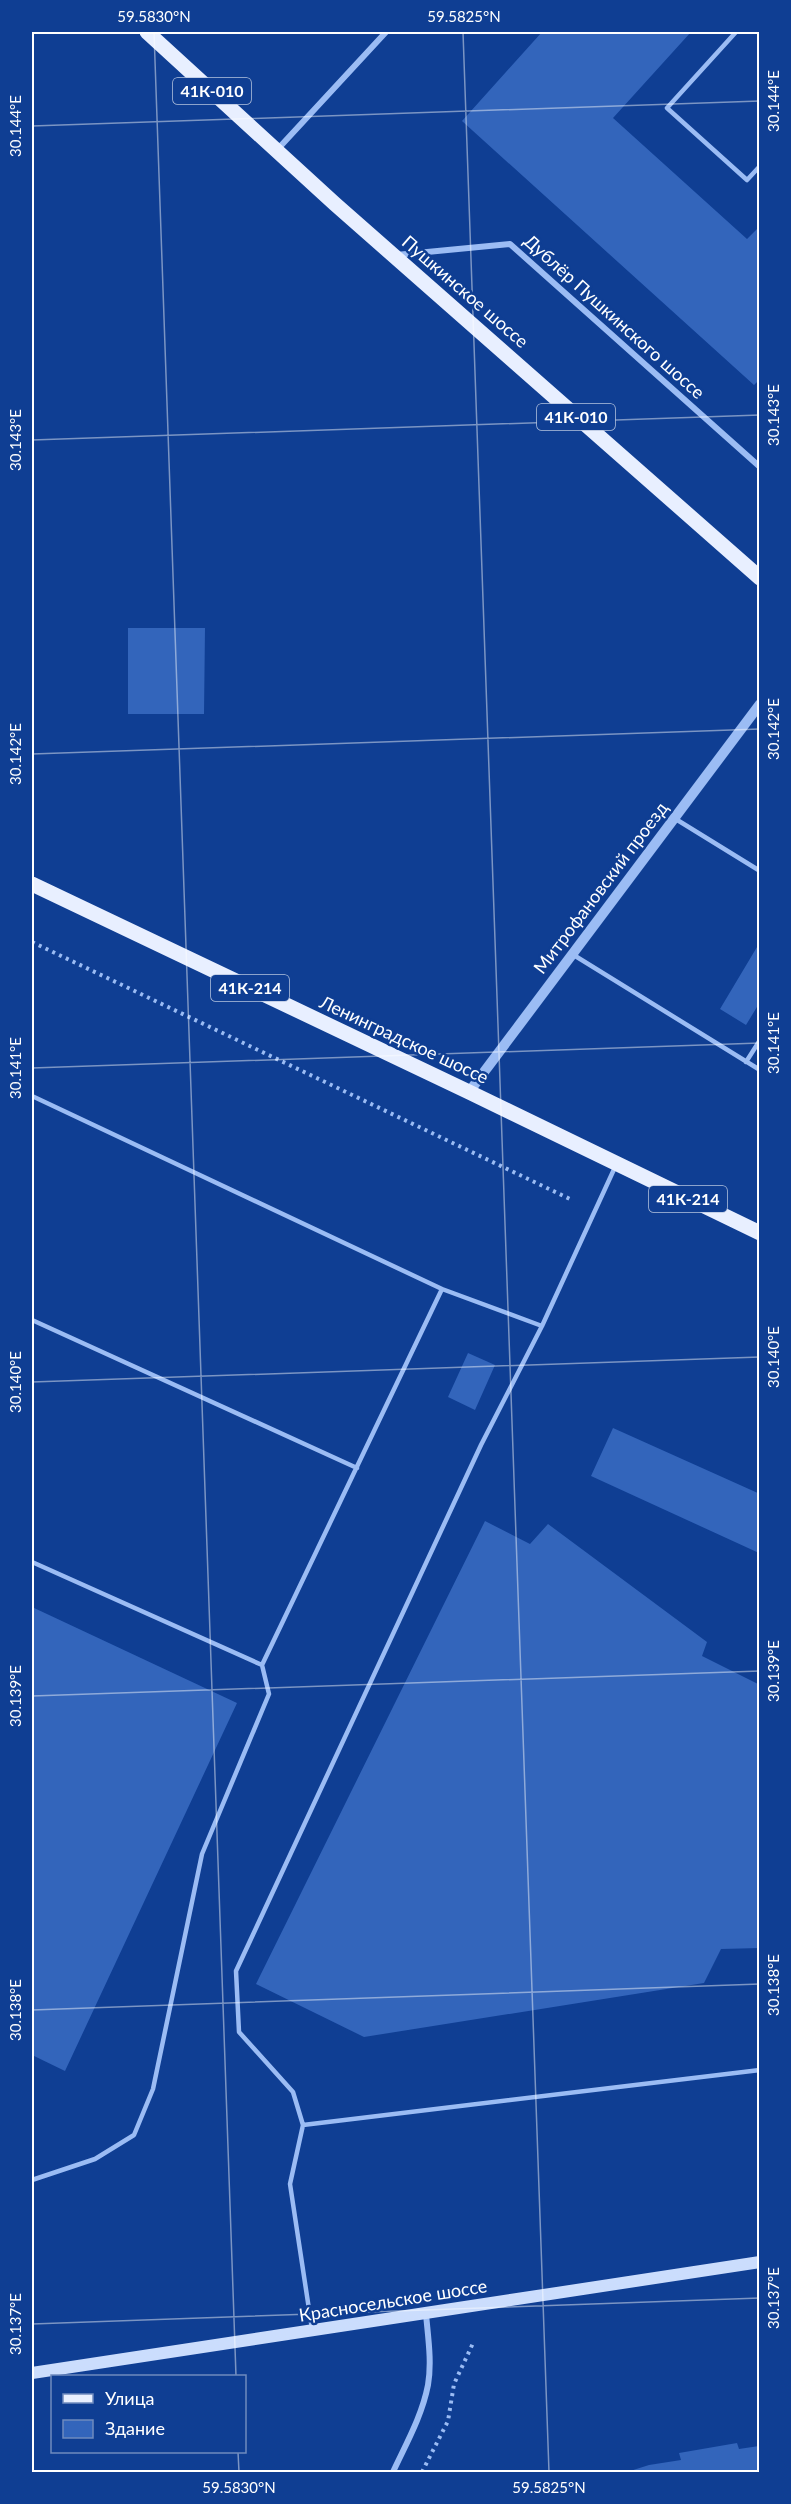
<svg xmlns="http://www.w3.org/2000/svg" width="791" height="2504" font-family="Lato,sans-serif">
	<rect width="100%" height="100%" fill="#0f3e93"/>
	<!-- building -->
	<path fill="#3365bb" d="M542 32H691L613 118 747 239 760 226V379L754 385 462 121Z
		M128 628H205L204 714H128Z
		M760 942V1002L746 1025 720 1009Z
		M468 1353 495 1365 475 1410 448 1397Z
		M613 1428 760 1494 759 1553 591 1476Z
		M485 1521 530 1544 548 1524 707 1642 702 1656 760 1685V1948L721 1949 704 1983 364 2037 256 1984Z
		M32 1607 237 1703 65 2071 32 2055Z
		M737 2443 739 2449 759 2446 760 2472H627L649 2465 681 2460 679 2453Z"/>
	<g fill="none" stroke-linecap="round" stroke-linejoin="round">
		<!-- path -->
		<path stroke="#9bbcf4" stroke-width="4" stroke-dasharray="3 4.5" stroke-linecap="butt" d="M32 942 570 1199
			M422 2472 448 2421 454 2384 474 2341"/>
		<!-- service -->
		<path stroke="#9bbcf4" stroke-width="4.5" d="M736 32 667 108 747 180 760 166
			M674 818 760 871
			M572 954 760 1070
			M746 1062 760 1040
			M32 1096 442 1289 542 1326
			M32 1320 357 1468
			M32 1562 262 1665
			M303 2125 293 2092 239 2032 236 1971 481 1445 542 1326 616 1165
			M32 2180 95 2159 134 2135 153 2089 202 1854 269 1694 262 1665 442 1289
			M312 2329 290 2184 303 2125 760 2070"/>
		<!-- minor -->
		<path stroke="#9bbcf4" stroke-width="6" d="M276 151 386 32
			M396 255 510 244 760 467
			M393 2472C406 2444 422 2416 428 2385 432 2362 428 2337 426 2314"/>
		<!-- tertiary -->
		<path stroke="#9bbcf4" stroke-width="10" d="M469 1092 760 704"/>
		<!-- secondary -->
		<path stroke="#cbddfd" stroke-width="12" d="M32 2373 760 2262"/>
		<!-- primary -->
		<path stroke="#e8efff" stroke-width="15" d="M147 32 335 204 760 578
			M32 884 469 1092 760 1233"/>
	</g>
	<!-- ticks -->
	<path fill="none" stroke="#fff" stroke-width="1.5" stroke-opacity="0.45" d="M154 32 236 2376M463 32 549 2472M32 126 760 101M32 440 760 415M32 754 760 729M32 1068 760 1043M32 1382 760 1357M32 1696 760 1671M32 2010 760 1984M32 2324 760 2298M238 2452 239 2472"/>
	<g text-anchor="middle" stroke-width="5" stroke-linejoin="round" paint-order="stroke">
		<!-- shield labels -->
		<g fill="#0f3e93" stroke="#b7c5df" stroke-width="1.5">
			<rect x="173" y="78" width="78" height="26" rx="4.5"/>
			<rect x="537" y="404" width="78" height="26" rx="4.5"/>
			<rect x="211" y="975" width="78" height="26" rx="4.5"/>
			<rect x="649" y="1186" width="78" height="26" rx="4.5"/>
		</g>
		<g font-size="16" font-weight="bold" fill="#fff">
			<text x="212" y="97">41К-010</text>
			<text x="576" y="423">41К-010</text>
			<text x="250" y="994">41К-214</text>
			<text x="688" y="1205">41К-214</text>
		</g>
		<!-- street labels -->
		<g font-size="18" fill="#fff" stroke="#0f3e93">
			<text transform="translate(465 292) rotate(41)" y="6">Пушкинское шоссе</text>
			<text transform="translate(614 317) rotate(42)" y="6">Дублёр Пушкинского шоссе</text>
			<text transform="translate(601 888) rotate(-53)" y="6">Митрофановский проезд</text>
			<text transform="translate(404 1040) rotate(25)" y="6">Ленинградское шоссе</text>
			<text transform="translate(393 2301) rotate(-9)" y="6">Красносельское шоссе</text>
		</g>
	</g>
	<!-- border -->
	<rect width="791" height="2504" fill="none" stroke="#0f3e93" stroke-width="66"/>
	<!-- legend -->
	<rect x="51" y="2375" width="195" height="78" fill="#0f3e93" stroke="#6f8bbe" stroke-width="1.5"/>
	<rect x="63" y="2394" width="30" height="9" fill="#e8efff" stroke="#6f8bbe" stroke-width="1.5"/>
	<text x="105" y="2405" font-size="18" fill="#ffffff">Улица</text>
	<rect x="63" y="2420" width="30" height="18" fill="#3365bb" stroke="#6f8bbe" stroke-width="1.5"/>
	<text x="105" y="2435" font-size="18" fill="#ffffff">Здание</text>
	<rect x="33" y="33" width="725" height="2438" fill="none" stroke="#fff" stroke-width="2"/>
	<g font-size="15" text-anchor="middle" fill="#fff">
		<text x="154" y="22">59.5830°N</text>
		<text x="464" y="22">59.5825°N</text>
		<text transform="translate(774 101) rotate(-90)" y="5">30.144°E</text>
		<text transform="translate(16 126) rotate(-90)" y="5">30.144°E</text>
		<text transform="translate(774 415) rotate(-90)" y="5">30.143°E</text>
		<text transform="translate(16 440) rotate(-90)" y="5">30.143°E</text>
		<text transform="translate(774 729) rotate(-90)" y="5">30.142°E</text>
		<text transform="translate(16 754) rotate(-90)" y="5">30.142°E</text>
		<text transform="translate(774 1043) rotate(-90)" y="5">30.141°E</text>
		<text transform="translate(16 1068) rotate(-90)" y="5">30.141°E</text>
		<text transform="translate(774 1357) rotate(-90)" y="5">30.140°E</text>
		<text transform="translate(16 1382) rotate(-90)" y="5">30.140°E</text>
		<text transform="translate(774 1671) rotate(-90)" y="5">30.139°E</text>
		<text transform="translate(16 1696) rotate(-90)" y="5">30.139°E</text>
		<text transform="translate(774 1985) rotate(-90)" y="5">30.138°E</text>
		<text transform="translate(16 2010) rotate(-90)" y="5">30.138°E</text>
		<text transform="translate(774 2298) rotate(-90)" y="5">30.137°E</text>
		<text transform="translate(16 2324) rotate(-90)" y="5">30.137°E</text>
		<text x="239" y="2493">59.5830°N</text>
		<text x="549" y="2493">59.5825°N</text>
	</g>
</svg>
